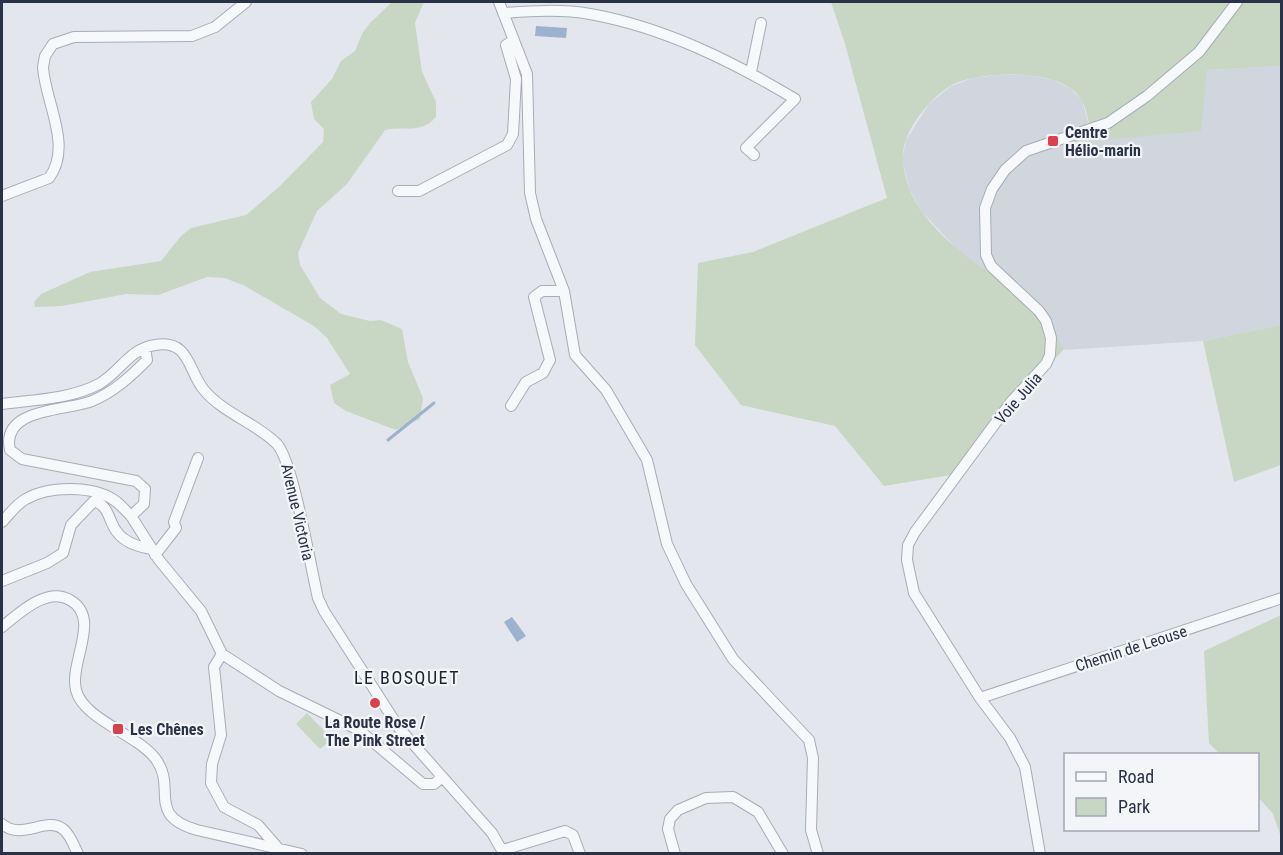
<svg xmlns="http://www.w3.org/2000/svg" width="1283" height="855" font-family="'Roboto Condensed',sans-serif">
	<rect width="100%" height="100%" fill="#e3e6ec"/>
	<!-- built -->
	<path fill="#d1d5de" d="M1281 66V325L1203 341 1063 350 1046 313 957 249 922 212 910 190 902 160 906 140 929 104 951 86 973 78 997 75H1028L1053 80 1070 88 1082 100 1093 141 1207 70Z"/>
	<!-- green -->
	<path fill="#c8d7c4" d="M392 2H424L415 23 422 72 436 102V117C420 135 405 125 385 130L347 184 317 211 298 253 300 265 320 298 341 314 370 321 381 320 402 329 408 362 423 398 420 419 396 430 346 411 334 403 330 385 350 374 327 338 314 326 245 286 225 278 207 277 158 295 126 294 62 306 35 307 34 302 41 294 90 272 161 261 181 236 191 228 246 215 280 186 323 142 324 129 314 119 311 102 332 79 341 61 355 51 362 34 370 23Z
		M831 2H1281V66L1207 70 1201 131 1092 141C1089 128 1088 112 1082 101 1066 67 977 70 950 86 928 100 900 134 903 161 908 223 971 259 1016 291 1025 298 1038 305 1045 313 1053 322 1058 339 1063 350L951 475 884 486 835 426 741 405 695 345 698 263 753 252 887 198 845 44Z
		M1281 325V465L1234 482 1203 341Z
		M1281 615H1282L1281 837 1273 814 1258 797V754H1220L1209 743 1204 651Z
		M307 713 332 739 320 749 296 724Z"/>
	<!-- water -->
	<path fill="#9cb2ce" d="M536 26 567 28 566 38 535 36Z
		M512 617 526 636 517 642 504 622Z"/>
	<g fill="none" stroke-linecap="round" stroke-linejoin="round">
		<!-- stream -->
		<path stroke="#9cb2ce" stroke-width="3" d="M388 440 434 403"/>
		<defs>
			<path id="minor" d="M499 2 527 74 530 193 536 219 564 291 575 355 606 390 647 460 667 544 686 584 733 659 809 740 813 758 811 830 818 854
				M503 13C531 11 562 9 590 14 663 27 732 61 795 99L746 148 754 155
				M751 72 761 23
				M398 191H419L507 145 513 134 516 79 506 45 514 40
				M2 196 49 178C73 146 45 102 43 67L45 56 53 44 74 37 192 36 215 27 246 2
				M2 404C33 400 71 399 99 384 120 372 129 349 155 345 190 339 188 371 204 390 223 413 256 423 277 444 293 461 311 569 318 598L324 611 399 728 492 833 504 854
				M511 406 526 382 543 373 550 360 534 297 542 291H564
				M131 516 159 560 201 611 222 654 279 691 359 730 423 784H434L441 778
				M2 522C9 515 16 504 26 499 48 486 92 485 114 500 120 504 126 511 131 516L144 504 145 489 136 481 22 459 10 450C0 407 69 411 92 401 114 392 131 376 147 360L145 348
				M155 555 176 528 174 522 198 458
				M2 581 47 563 63 553 71 525 94 501C110 506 108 521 117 532 125 543 139 547 152 549
				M2 627C18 614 47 586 70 600 102 618 69 662 76 690 83 719 136 734 155 758 178 788 145 815 197 830L302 854
				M222 654 214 667 221 735 212 764 211 783 224 807 258 825 278 848
				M980 698 1282 598
				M2 824C22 841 46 816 63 829 70 834 74 846 78 854
				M503 850 565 831 573 835 580 854
				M675 854 668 829 670 819 678 810 706 798 733 797 758 812 783 854
				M1040 854 1025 767 1010 738 980 698 914 593 907 560 908 545 915 532 1011 402 1046 364 1050 355 1051 338 1046 321 1039 311 991 266 986 255 985 208 992 189 1005 170 1026 151 1108 123 1147 96 1199 52 1237 2"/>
		</defs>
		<!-- minor casing -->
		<use href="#minor" stroke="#a7acb7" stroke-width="12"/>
		<!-- minor -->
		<use href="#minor" stroke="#f6f8fa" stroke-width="10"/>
	</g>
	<!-- markers -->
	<g fill="#d94150" stroke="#f3f5f9" stroke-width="2">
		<rect x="1047" y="135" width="12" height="12" rx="3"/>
		<circle cx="375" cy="703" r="6"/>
		<rect x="112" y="723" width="12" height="12" rx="3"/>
	</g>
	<g text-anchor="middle" stroke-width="4.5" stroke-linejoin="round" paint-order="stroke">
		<!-- poi labels -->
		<g font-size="16" font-weight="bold" fill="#293246" stroke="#f3f5f9" text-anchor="start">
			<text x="1065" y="138">Centre<tspan x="1065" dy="18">Hélio-marin</tspan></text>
			<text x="375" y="728" text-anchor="middle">La Route Rose /<tspan x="375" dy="18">The Pink Street</tspan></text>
			<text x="130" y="735">Les Chênes</text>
		</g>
		<!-- street labels -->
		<g font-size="16" fill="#293246" stroke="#f3f5f9">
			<text transform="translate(1018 398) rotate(-49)" y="6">Voie Julia</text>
			<text transform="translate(298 512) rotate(77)" y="6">Avenue Victoria</text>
			<text transform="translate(1131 648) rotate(-18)" y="6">Chemin de Leouse</text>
		</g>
		<!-- neighbourhood labels -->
		<g font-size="18" letter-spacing="1.5" fill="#1b2337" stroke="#f3f5f9">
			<text x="407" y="684">LE BOSQUET</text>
		</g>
	</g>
	<!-- border -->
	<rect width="1283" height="855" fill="none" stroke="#293246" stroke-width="6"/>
	<!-- legend -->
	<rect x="1064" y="753" width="195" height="78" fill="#f3f5f9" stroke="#a2a7b1" stroke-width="1.5"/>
	<rect x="1076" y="772" width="30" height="9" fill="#f6f8fa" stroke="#a2a7b1" stroke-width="1.5"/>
	<text x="1118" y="783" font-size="18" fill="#293246">Road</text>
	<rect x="1076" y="798" width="30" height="18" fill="#c8d7c4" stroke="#a2a7b1" stroke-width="1.5"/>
	<text x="1118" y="813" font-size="18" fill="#293246">Park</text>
</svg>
